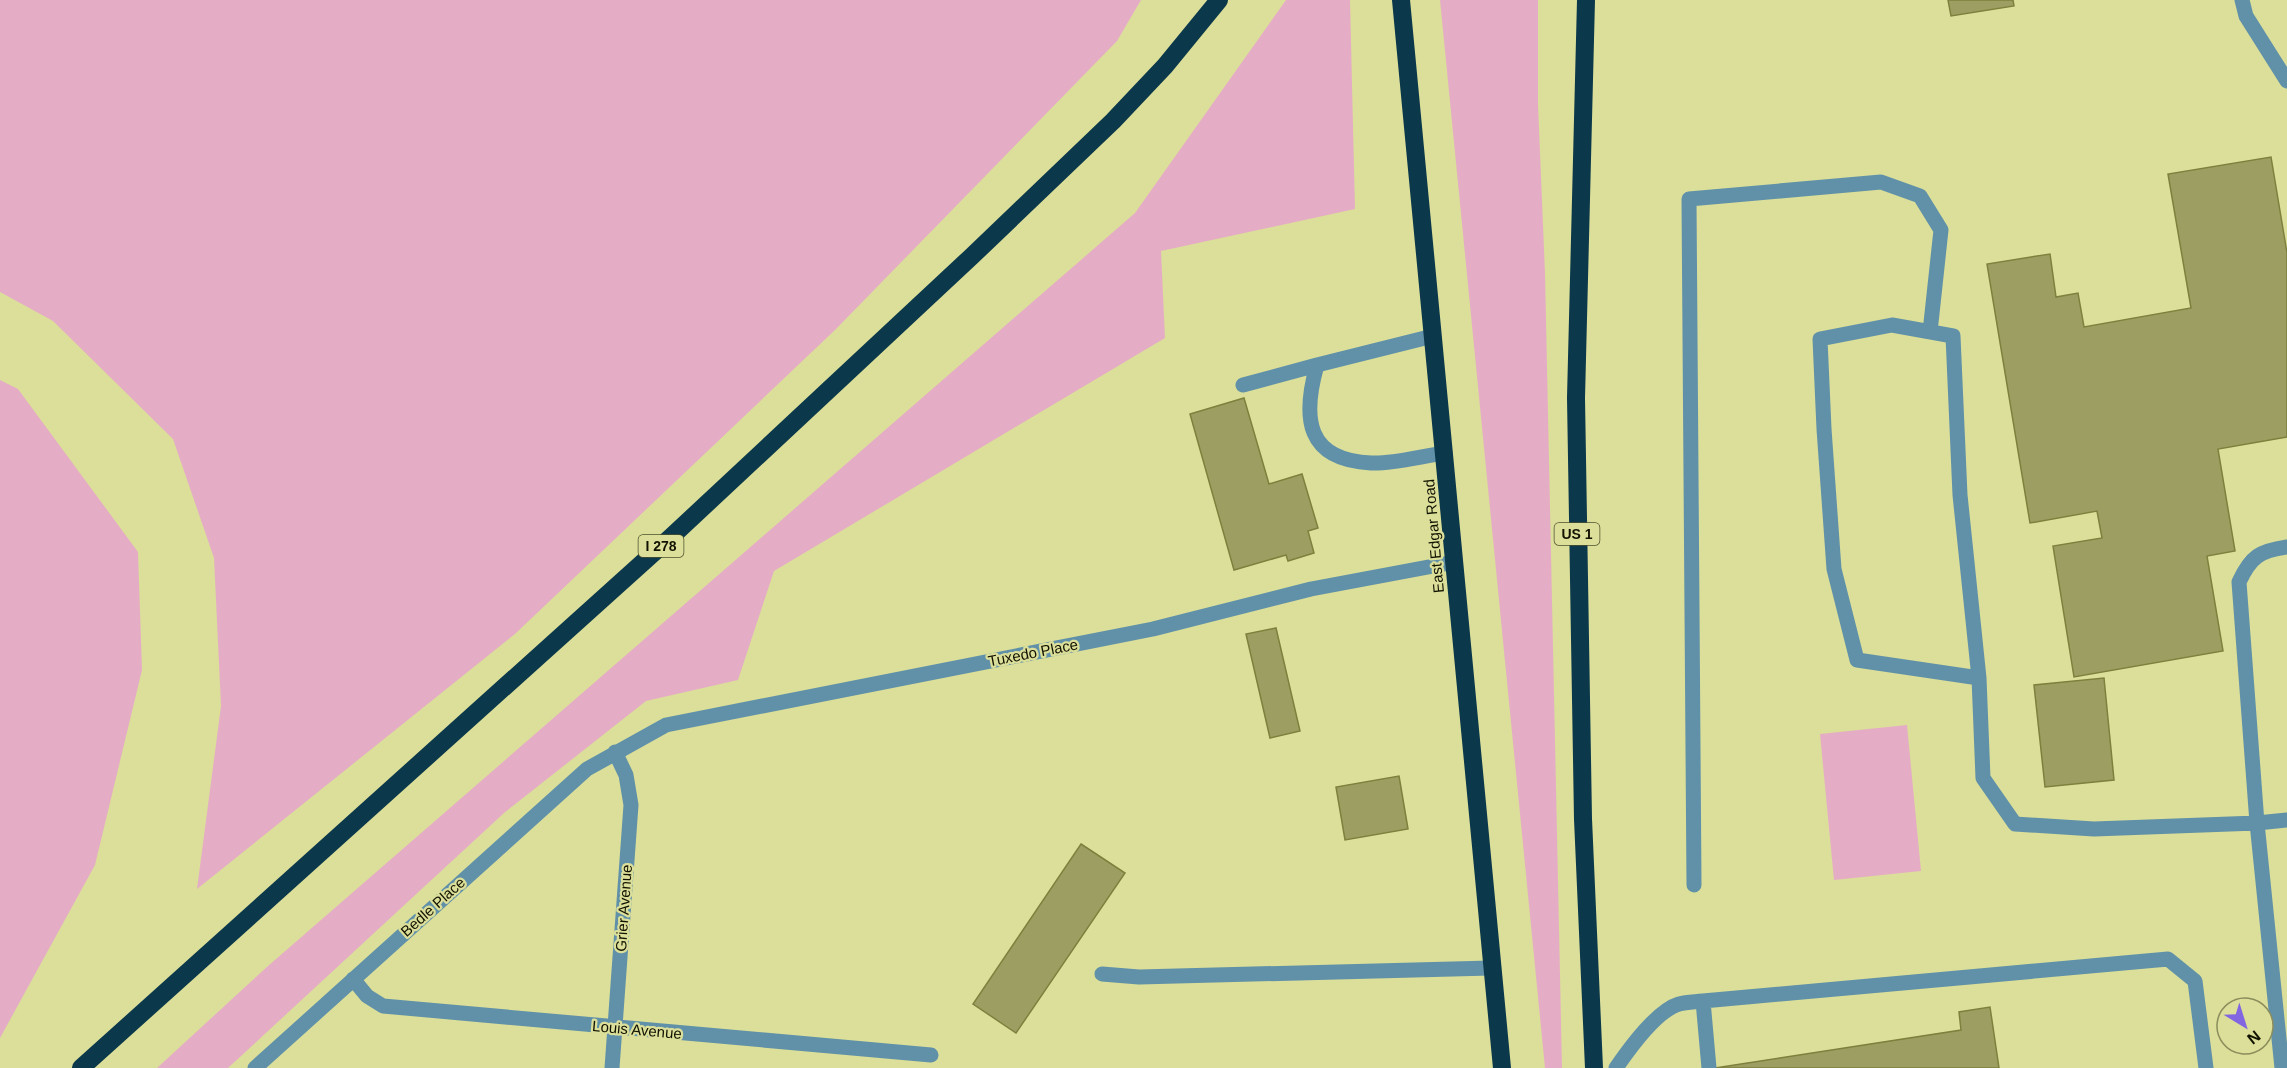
<svg xmlns="http://www.w3.org/2000/svg" width="2287" height="1068" font-family="Helvetica,sans-serif">
	<rect width="100%" height="100%" fill="#dbdf99"/>
	<!-- green -->
	<path fill="#e5adc5" d="M0 0H1141L1117 41 835 330 515 634 197 889 221 706 214 558 173 439 53 321 0 292Z
		M1286 0H1350L1355 209 1161 251 1165 338 774 571 738 680 646 701 504 813 228 1068H157L268 966 1135 213Z
		M1440 0H1538V104L1545 273 1562 1068H1545Z
		M0 380 18 389 138 552 142 670 95 865 0 1038Z
		M1907 725 1921 871 1834 880 1820 734Z"/>
	<!-- building -->
	<path fill="#9c9f61" stroke="#7e803d" stroke-width="1.5" d="M1948 0H2013L2014 6 1951 16Z
		M2271 157 2287 253V437L2218 449 2235 551 2207 556 2223 651 2074 677 2053 546 2102 538 2097 511 2030 523 1987 264 2050 254 2056 297 2078 293 2084 327 2191 308 2168 174Z
		M1244 398 1269 484 1302 474 1318 528 1308 531 1314 553 1288 561 1286 555 1234 570 1190 414Z
		M1276 628 1300 731 1270 738 1246 634Z
		M2104 678 2114 780 2045 787 2034 685Z
		M1399 776 1408 829 1345 840 1336 787Z
		M1081 844 1125 873 1016 1033 973 1004Z
		M1990 1007 1999 1068H1715L1961 1030 1959 1012Z"/>
	<g fill="none" stroke-linecap="round" stroke-linejoin="round">
		<!-- lane -->
		<path stroke="#6091a9" stroke-width="15" d="M2242 0 2246 16 2287 81
			M1433 336 1317 365C1302 418 1306 460 1371 463 1395 464 1421 456 1445 453
			M1243 385 1317 365
			M1979 678 1857 660 1834 569 1824 429 1820 339 1892 325 1953 336 1960 495 1979 678 1983 778 2015 824 2094 829 2257 823 2239 582C2251 556 2260 551 2287 547
			M1694 885 1689 199 1881 182 1920 196 1941 230 1930 332
			M1102 974 1139 977 1491 968
			M1616 1068C1629 1049 1656 1011 1679 1004 1687 1002 1696 1002 1703 1001
			M1709 1068 1703 1001 2168 959 2195 981 2206 1068
			M2282 1068 2257 823 2287 820"/>
		<!-- street -->
		<path stroke="#6091a9" stroke-width="15" d="M353 979 367 996 383 1006 931 1055
			M255 1068 587 769 666 725 1153 629 1311 589 1455 562
			M612 1068 631 805 626 775 615 752"/>
		<!-- highway -->
		<path stroke="#0b384b" stroke-width="18" d="M1401 0 1502 1068
			M1586 0 1576 398 1583 819 1594 1068
			M81 1068 670 538 971 257 1113 121 1165 66 1219 0"/>
	</g>
	<g text-anchor="middle" stroke-width="4.5" stroke-linejoin="round" paint-order="stroke">
		<!-- shield labels -->
		<g fill="#dbdf99" stroke="#4e502e" stroke-width="1.5">
			<rect x="1554.5" y="523" width="45" height="22" rx="4.5"/>
			<rect x="638.5" y="535" width="45" height="22" rx="4.5"/>
		</g>
		<g font-size="14" font-weight="bold" fill="#121200">
			<text x="1577" y="539">US 1</text>
			<text x="661" y="551">I 278</text>
		</g>
		<!-- street labels -->
		<g font-size="15" fill="#121200" stroke="#dbdf99">
			<text transform="translate(1434 536) rotate(-95)" y="5">East Edgar Road</text>
			<text transform="translate(1033 653) rotate(-11)" y="5">Tuxedo Place</text>
			<text transform="translate(433 907) rotate(-42)" y="5">Bedle Place</text>
			<text transform="translate(624 908) rotate(-86)" y="5">Grier Avenue</text>
			<text transform="translate(637 1030) rotate(5)" y="5">Louis Avenue</text>
		</g>
	</g>
	<!-- north arrow -->
	<g transform="translate(2245 1026) rotate(142)"><circle r="28" fill="#dbdf99" stroke="#8b8d5c" stroke-width="1.5"/>
	<path d="M0-4.5L10 22L0 15L-10 22Z" fill="#8265e0"/>
	<text y="-9" font-size="16" font-weight="bold" text-anchor="middle" fill="#121200">N</text>
	</g>
</svg>
